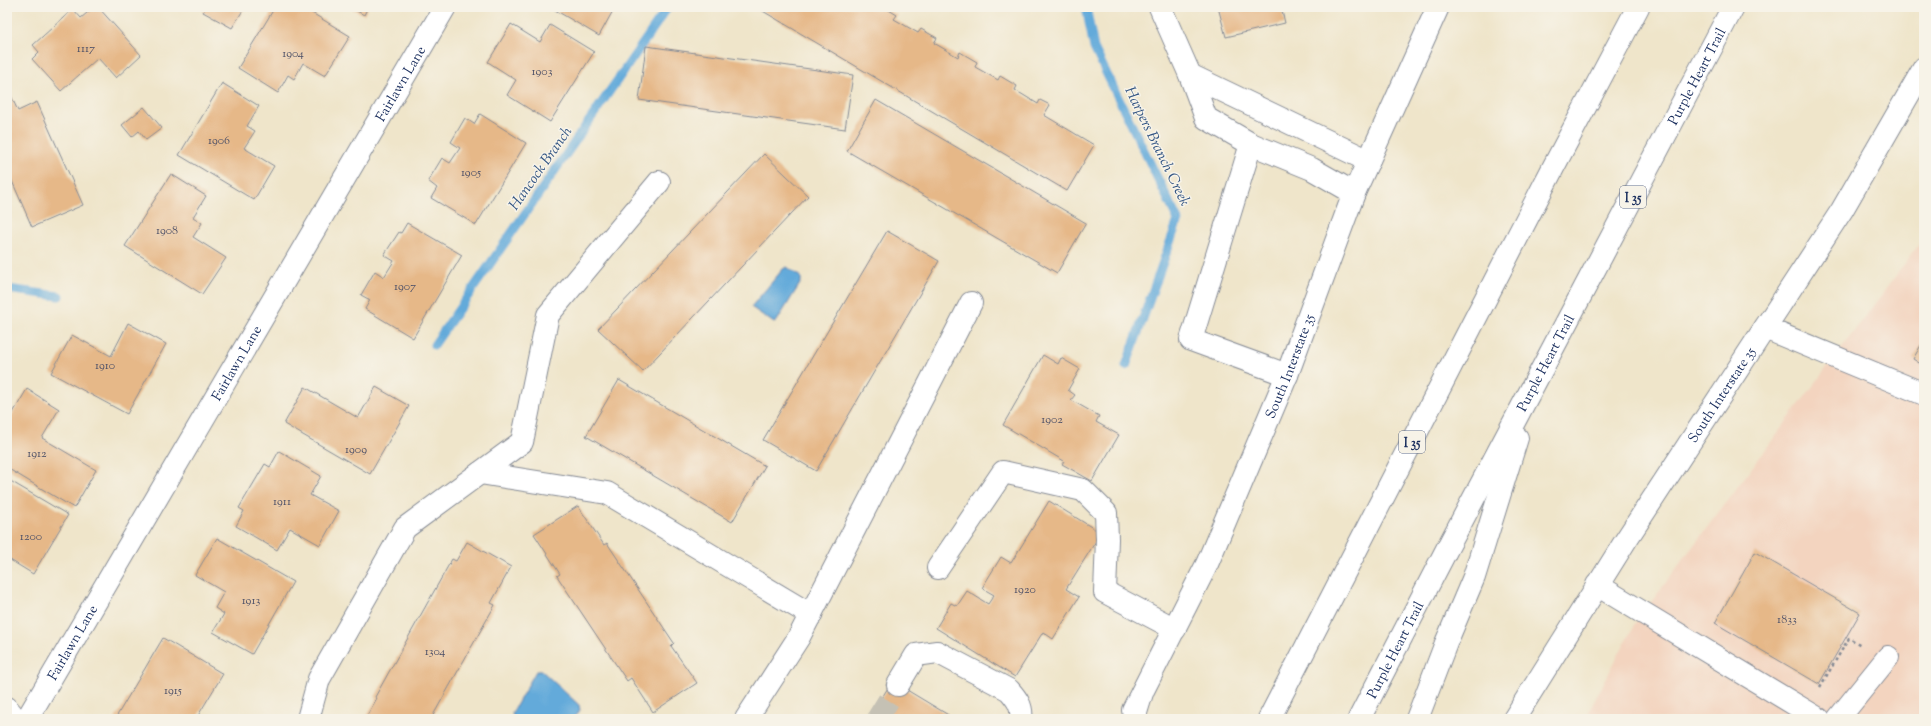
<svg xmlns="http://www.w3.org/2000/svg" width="1931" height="726" font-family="'Sorts Mill Goudy',serif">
	<rect width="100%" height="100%" fill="#f7f3e8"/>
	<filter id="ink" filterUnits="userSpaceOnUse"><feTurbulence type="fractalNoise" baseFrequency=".025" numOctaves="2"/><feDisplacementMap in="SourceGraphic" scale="8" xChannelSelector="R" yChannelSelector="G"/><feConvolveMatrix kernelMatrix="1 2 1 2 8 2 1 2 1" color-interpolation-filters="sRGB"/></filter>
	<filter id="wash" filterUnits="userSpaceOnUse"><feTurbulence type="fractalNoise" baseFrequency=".012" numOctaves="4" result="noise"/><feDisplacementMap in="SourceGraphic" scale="16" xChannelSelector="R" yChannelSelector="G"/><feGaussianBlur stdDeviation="0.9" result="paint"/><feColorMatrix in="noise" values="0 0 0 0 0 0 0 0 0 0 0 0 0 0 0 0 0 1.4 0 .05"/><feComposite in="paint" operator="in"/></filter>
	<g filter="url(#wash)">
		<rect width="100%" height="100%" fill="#efe5ca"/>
		<!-- built -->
		<path fill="#f3d4bf" d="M1924 238V719H1585L1634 625Z"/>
		<!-- water -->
		<path fill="#63aada" stroke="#3f6c9c" d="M787 267 801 277V282L777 321 774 323 751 307 783 269Z
			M536 671H542L579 705 580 710 574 719 513 718 512 713Z"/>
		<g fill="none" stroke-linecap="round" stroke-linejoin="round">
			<!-- stream -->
			<path stroke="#63aada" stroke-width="9" d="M1086 7 1094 48 1178 220 1126 366
				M7 289 59 296
				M434 345 668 7"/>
		</g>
		<g id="blocks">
			<!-- building -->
			<path fill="#e6b888" d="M94 7H98L141 55 116 78 98 58 61 91 32 59 39 52 33 45 73 9 81 18Z
				M206 7H245L232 28 203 12Z
				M275 7H302L350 36 325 76 303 63 294 79 288 75 278 93 238 68Z
				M350 7H368L364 15Z
				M550 7H615L599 36Z
				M756 7H874L878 9 879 7H884L897 15 894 19 918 33 921 29 937 38 934 43 958 57 960 52 977 62 975 67 998 80 1000 76 1017 86 1015 90 1038 104 1040 100 1050 105 1044 115 1094 145 1067 191Z
				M1218 7H1281L1285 23 1226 37Z
				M511 24 540 42 550 25 594 52 550 122 507 95 516 80 488 62Z
				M646 46 853 75 845 129 639 100Z
				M222 83 259 106 247 126 255 131 244 148 274 166 254 200 179 155Z
				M7 87 18 111 37 102 83 205 32 227 9 174 7 175Z
				M876 100 1086 223 1057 273 847 151Z
				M144 107 162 128 146 140 139 131 132 137 122 125Z
				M480 114 526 143 476 225 431 198 437 188 428 181 442 158 450 163 460 148 451 142 465 118 474 124Z
				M764 154 808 196 643 371 598 329Z
				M171 174 206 196 193 217 202 223 193 237 226 258 202 294 125 246Z
				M407 223 462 255 413 338 365 309 370 300 361 295 375 271 384 277 394 261 384 255 399 232 401 233Z
				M887 231 939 261 816 471 763 440Z
				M128 323 166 344 127 414 51 373 72 335 111 356Z
				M1924 340V366L1913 359Z
				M1043 355 1058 364 1061 358 1080 369 1068 390 1075 395 1071 400 1099 416 1096 422 1119 435 1092 481 1062 464 1064 461 1003 425Z
				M619 380 765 466 732 522 586 436Z
				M305 387 358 418 376 387 409 406 370 474 284 424Z
				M27 389 59 409 42 438 96 470 74 508 7 468V423Z
				M279 451 321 476 310 495 339 511 320 545 290 528 277 550 236 526 244 511 239 508 265 464 270 467Z
				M7 479 68 515 33 574 7 558Z
				M1049 501 1101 533 1066 589 1079 597 1053 639 1043 632 1015 677 936 628 951 603 957 606 967 591 988 604 994 595 982 588 1001 557 1011 563Z
				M578 506 604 545 607 543 674 643 671 646 697 683 653 712 631 678 627 681 557 576 560 574 534 534Z
				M217 538 293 582 252 654 213 632 224 614 215 608 224 592 195 575Z
				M467 542 511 567 491 603 495 605 431 719H365L377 698 375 697 452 559 456 561Z
				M1755 552 1860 613 1819 684 1715 623Z
				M163 638 223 674 196 719H115Z
				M892 681 955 719H869Z"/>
		</g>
	</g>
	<g filter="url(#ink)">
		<use href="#blocks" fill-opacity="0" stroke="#858a94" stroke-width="1"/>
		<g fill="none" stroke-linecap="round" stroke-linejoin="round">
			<!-- minor-tunnel -->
			<path stroke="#c5c1b4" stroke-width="22" stroke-dasharray="22 11" stroke-linecap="butt" d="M877 719 898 685"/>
			<defs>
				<g id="minor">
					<path d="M1160 7 1190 75 1206 118 1251 144 1312 169 1354 193"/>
					<path d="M1190 75 1369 161"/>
					<path d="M1251 144 1191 340 1287 375"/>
					<path d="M1765 328 1924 394"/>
					<path d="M480 473 607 493 811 615"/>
					<path d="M938 568 1003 472 1083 490 1106 513 1107 539 1105 592 1175 629"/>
					<path d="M1597 585 1819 719"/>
					<path d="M898 685 916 655 937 652 1009 690C1017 699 1023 707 1021 719"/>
					<path d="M7 708 16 719"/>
					<path id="s1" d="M27 719 445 7"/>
					<path d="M308 719 319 679 405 528 522 442 548 315 659 182"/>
					<path d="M746 719 799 637 971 303"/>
					<path d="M1838 719 1888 657"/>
				</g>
				<g id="major">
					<path id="s2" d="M1133 710 1207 564 1287 375 1354 193 1438 7"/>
					<path id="s3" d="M1514 719 1626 540 1842 210 1924 68"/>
				</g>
				<g id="highway">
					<path d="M1134 719 1142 693"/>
					<path d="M1269 719 1555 164 1638 7"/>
					<path id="s4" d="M1359 719 1448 547 1733 7"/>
					<path d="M1417 719 1446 643 1474 577 1517 438"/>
				</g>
			</defs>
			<!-- minor casing -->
			<use href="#minor" stroke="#858a94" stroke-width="24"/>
			<!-- major casing -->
			<use href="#major" stroke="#858a94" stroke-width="24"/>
			<!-- highway casing -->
			<use href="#highway" stroke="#858a94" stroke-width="24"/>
			<!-- path -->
			<path stroke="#858a94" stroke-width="2.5" stroke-dasharray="3 3" stroke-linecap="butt" d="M1820 687 1849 638 1861 645"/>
			<!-- minor -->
			<use href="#minor" stroke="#fff" stroke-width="22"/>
			<!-- major -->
			<use href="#major" stroke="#fff" stroke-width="22"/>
			<!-- highway -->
			<use href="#highway" stroke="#fff" stroke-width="22"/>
		</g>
	</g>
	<g text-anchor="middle" stroke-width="3" stroke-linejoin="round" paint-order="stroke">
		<!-- number labels -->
		<g font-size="12" fill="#4e5168">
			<text x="86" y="52">1117</text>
			<text x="293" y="57">1904</text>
			<text x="542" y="75">1903</text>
			<text x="219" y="144">1906</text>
			<text x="471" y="176">1905</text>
			<text x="167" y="234">1908</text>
			<text x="405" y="290">1907</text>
			<text x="105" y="369">1910</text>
			<text x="1052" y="423">1902</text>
			<text x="356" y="453">1909</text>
			<text x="37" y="457">1912</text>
			<text x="282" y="505">1911</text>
			<text x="31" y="540">1200</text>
			<text x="1025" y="593">1920</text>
			<text x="251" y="604">1913</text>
			<text x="1787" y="623">1833</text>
			<text x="435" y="655">1304</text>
			<text x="173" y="694">1915</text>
		</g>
		<!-- shield labels -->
		<g fill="#f7f3e8" stroke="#5d6a87" stroke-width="1">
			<rect x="1620" y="186" width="26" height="22" rx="3"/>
			<rect x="1399" y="431" width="26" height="22" rx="3"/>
		</g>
		<g font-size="13" font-weight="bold" fill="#1b2f5e">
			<text x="1633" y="202">I 35</text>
			<text x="1412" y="447">I 35</text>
		</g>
		<!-- street labels -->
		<g font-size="14" fill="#1b2f5e" stroke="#f7f3e8">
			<text dy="5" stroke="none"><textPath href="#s4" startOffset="726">Purple Heart Trail</textPath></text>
			<text dy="5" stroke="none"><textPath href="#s1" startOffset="737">Fairlawn Lane</textPath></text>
			<text dy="5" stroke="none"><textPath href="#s1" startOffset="413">Fairlawn Lane</textPath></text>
			<text dy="5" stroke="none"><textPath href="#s4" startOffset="402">Purple Heart Trail</textPath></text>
			<text dy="5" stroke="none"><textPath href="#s2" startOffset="378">South Interstate 35</textPath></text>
			<text dy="5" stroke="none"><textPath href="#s3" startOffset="385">South Interstate 35</textPath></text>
			<text dy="5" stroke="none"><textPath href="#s1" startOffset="89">Fairlawn Lane</textPath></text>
			<text dy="5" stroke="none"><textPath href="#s4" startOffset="78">Purple Heart Trail</textPath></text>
		</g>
		<!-- water labels -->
		<g font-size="15" font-style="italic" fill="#315483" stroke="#f7f3e8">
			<text transform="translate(1158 146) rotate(64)" y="5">Harpers Branch Creek</text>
			<text transform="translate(540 168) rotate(-55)" y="5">Hancock Branch</text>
		</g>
	</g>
	<!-- margin -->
	<rect width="1931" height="726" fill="none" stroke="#f7f3e8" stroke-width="24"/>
</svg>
